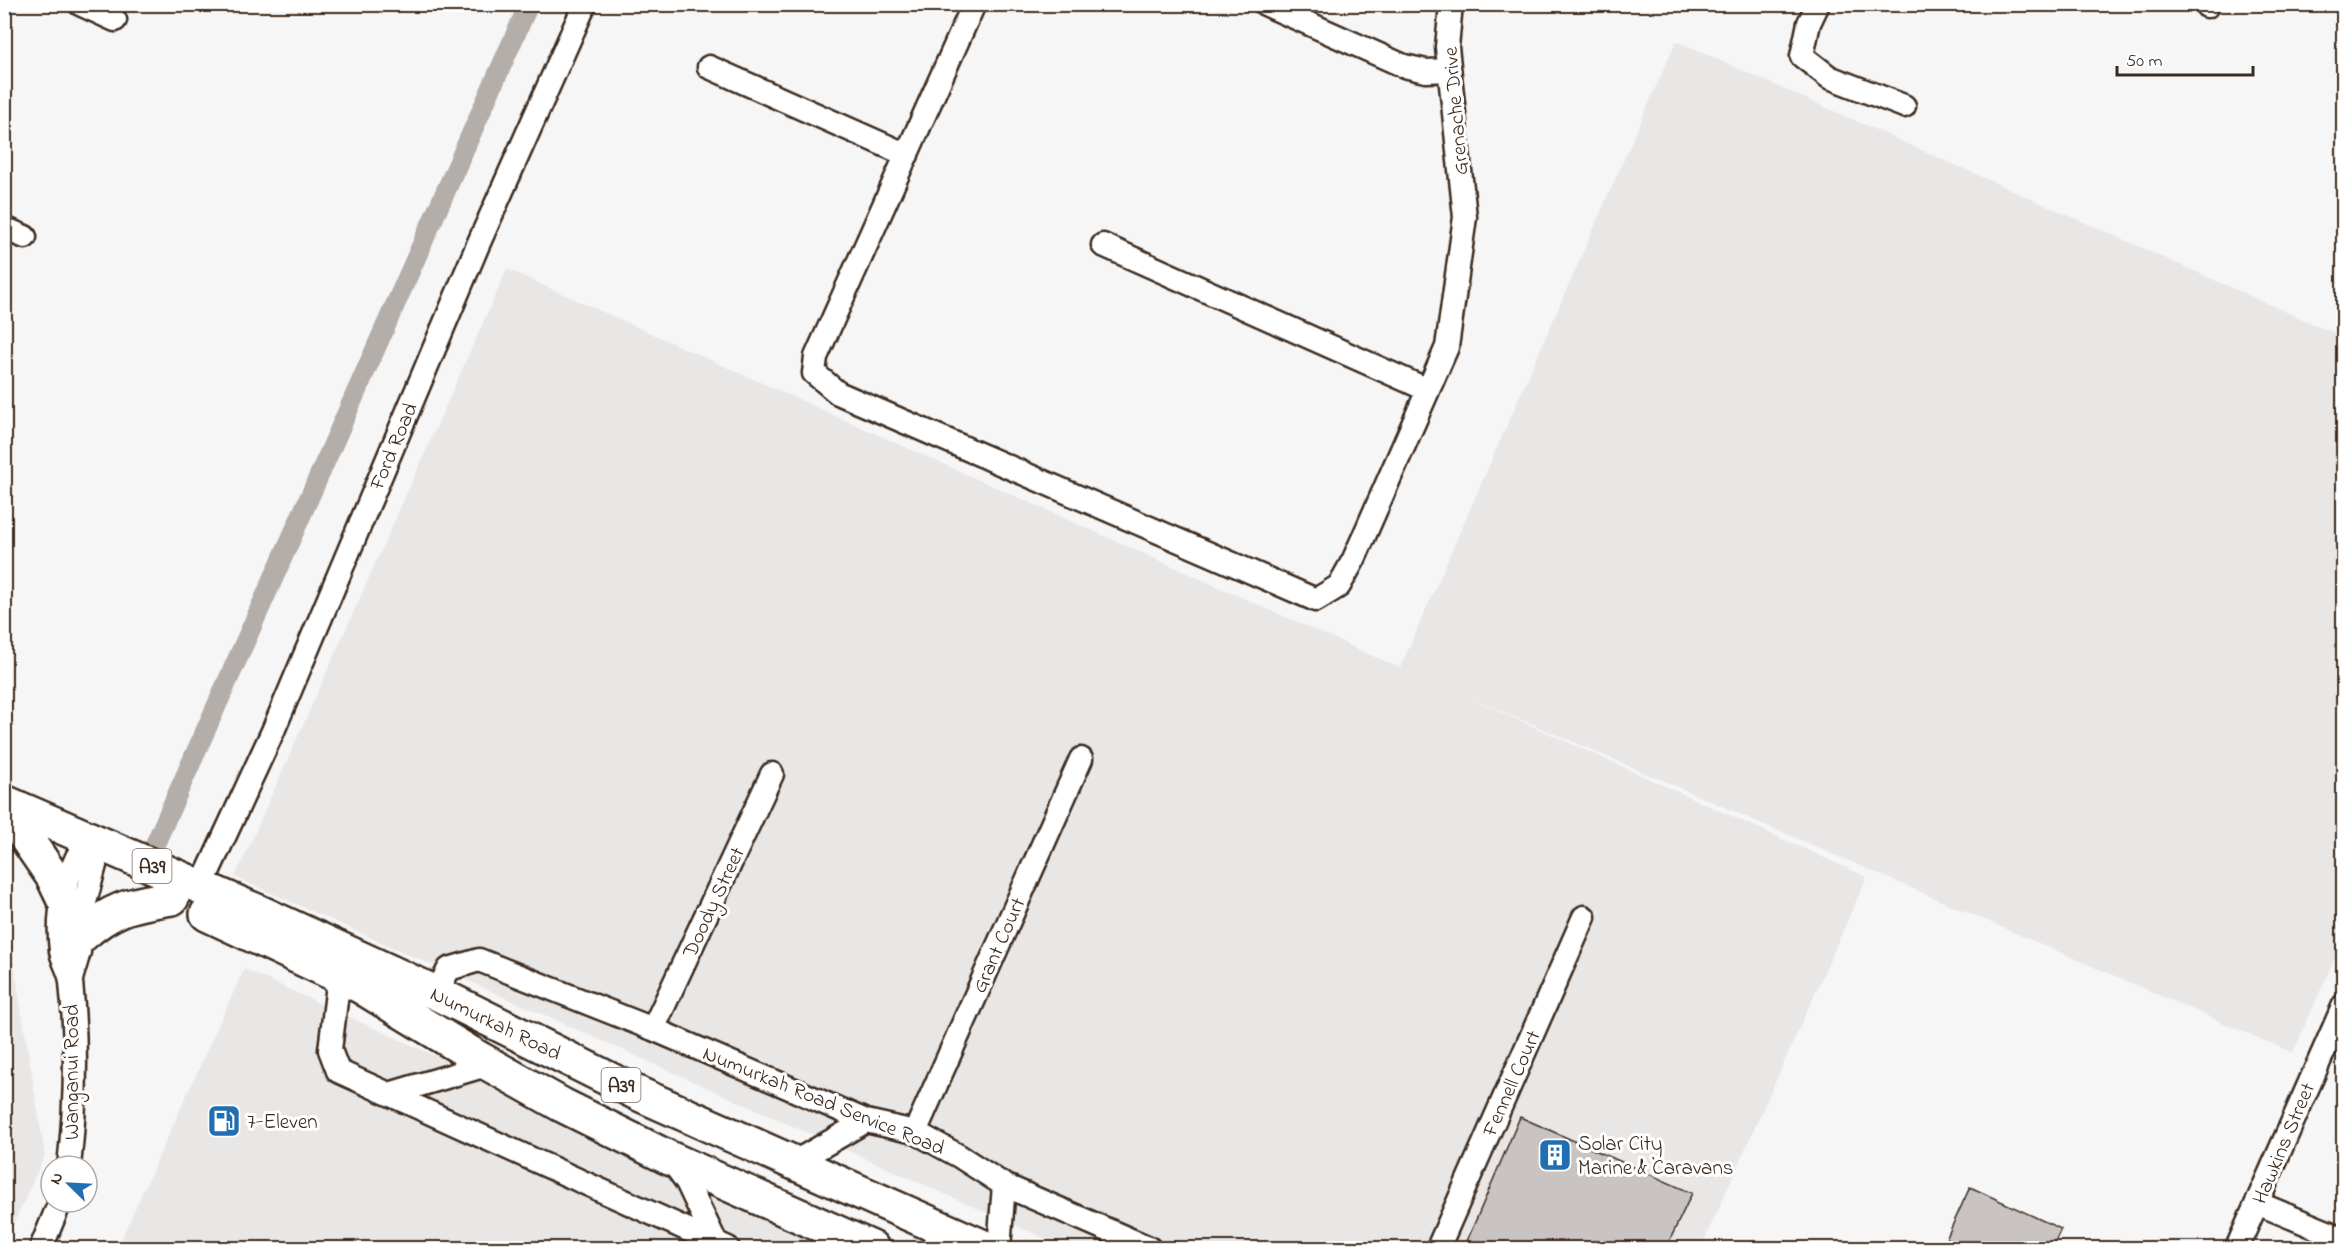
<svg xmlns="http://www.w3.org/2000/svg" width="2348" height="1253" font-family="'Indie Flower',sans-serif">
	<rect width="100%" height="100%" fill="#f7f6f6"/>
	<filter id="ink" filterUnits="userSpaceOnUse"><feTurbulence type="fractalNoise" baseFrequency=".0167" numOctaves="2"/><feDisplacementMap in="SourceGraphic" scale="12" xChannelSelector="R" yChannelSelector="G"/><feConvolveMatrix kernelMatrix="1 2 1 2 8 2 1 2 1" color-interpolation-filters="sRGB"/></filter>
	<g filter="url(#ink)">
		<!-- built -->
		<path fill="#e9e7e6" d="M1676 41 2343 337V940L2293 1053 1455 691 1867 877 1701 1248H1066L235 877 507 269 1400 668Z
			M4 902 45 1155 5 1243H4Z
			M244 969 859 1248H117Z"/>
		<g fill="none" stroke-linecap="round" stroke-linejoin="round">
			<!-- canal -->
			<path stroke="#b4aeaa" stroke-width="20" d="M155 844 529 4"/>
		</g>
		<!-- building -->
		<path fill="#c9c3c1" stroke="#3b2a1e" stroke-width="1.5" d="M1520 1117 1692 1193 1666 1248H1464Z
			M1970 1187 2061 1229 2052 1248H1942Z"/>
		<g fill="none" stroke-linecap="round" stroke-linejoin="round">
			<defs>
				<path id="minor" d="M80 4 115 20
					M974 4 816 357 814 373 838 393 1316 600 1339 586 1354 559 1447 347 1465 217 1447 47 1451 4
					M1265 4 1404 66 1426 71 1449 70
					M1818 4 1809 23 1802 56 1829 77 1904 106
					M2207 6 2208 4
					M709 67 907 155
					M4 228 25 237
					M1103 245 1428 390
					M201 887 273 731 477 247 585 4
					M339 976 330 1050 338 1071 728 1248
					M71 979 79 952 82 913 95 865
					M436 993 449 969 479 960 653 1029 866 1121 915 1132 959 1156 1004 1185 1149 1248
					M653 1029 772 774
					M389 1094 490 1064
					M915 1132 1081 759
					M671 1160 687 1182 716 1243
					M793 1163 866 1121
					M69 1166C76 1105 77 1043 71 982 70 971 63 962 61 951 57 919 63 886 77 857
					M2257 1203 2344 1239
					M41 1248 60 1202
					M999 1248 1004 1185
					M1438 1248 1584 917
					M2237 1248 2344 1005"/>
				<path id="highway" d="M4 802 259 912 436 993 639 1094 986 1248
					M22 832 53 877 63 898
					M207 914 360 986 480 1059 562 1105 667 1157 872 1248
					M81 936C114 907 130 905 172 898"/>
			</defs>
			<!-- minor casing -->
			<use href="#minor" stroke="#3b2a1e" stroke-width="27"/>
			<!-- highway casing -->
			<use href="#highway" stroke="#3b2a1e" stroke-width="38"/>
			<!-- minor -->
			<use href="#minor" stroke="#fff" stroke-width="22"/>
			<!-- highway -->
			<use href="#highway" stroke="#fff" stroke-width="33"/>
		</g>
	</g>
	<!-- icons -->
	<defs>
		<symbol id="fuel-square" viewBox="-11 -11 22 22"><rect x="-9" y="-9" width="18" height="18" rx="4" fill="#1f6fb2" stroke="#fff"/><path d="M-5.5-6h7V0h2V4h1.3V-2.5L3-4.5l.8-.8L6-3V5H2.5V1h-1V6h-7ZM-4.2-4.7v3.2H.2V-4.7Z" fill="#fff"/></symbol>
		<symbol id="building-square" viewBox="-11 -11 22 22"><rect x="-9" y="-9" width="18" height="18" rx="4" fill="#1f6fb2" stroke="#fff"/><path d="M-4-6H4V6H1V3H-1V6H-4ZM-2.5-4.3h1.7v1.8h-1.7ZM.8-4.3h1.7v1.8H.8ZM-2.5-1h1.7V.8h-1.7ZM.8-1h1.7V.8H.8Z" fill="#fff"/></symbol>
	</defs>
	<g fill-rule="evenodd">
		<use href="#fuel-square" x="205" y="1102" width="38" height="38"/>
		<use href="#building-square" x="1536" y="1136" width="38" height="38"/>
	</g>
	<g text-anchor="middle" stroke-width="6" stroke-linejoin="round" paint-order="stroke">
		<!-- shield labels -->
		<g fill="#fff" stroke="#766a62" stroke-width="1.5">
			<rect x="132.5" y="849" width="39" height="34" rx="4.5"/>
			<rect x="601.5" y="1068" width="39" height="34" rx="4.5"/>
		</g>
		<g font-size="20" font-weight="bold" fill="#3b2a1e">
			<text x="152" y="873">A39</text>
			<text x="621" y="1092">A39</text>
		</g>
		<!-- street labels -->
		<g font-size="21" fill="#3b2a1e" stroke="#fff">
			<text transform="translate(1455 111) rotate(-95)" y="7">Grenache Drive</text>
			<text transform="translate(393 446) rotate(-67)" y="7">Ford Road</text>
			<text transform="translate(713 902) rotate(-65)" y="7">Doody Street</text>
			<text transform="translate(998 945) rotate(-66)" y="7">Grant Court</text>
			<text transform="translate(496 1023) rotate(26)" y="7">Numurkah Road</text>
			<text transform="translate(71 1072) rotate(-90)" y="7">Wanganui Road</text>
			<text transform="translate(1511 1083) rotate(-66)" y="7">Fennell Court</text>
			<text transform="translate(824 1100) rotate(22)" y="7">Numurkah Road Service Road</text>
			<text transform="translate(2283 1143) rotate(-67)" y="7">Hawkins Street</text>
		</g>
		<!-- poi labels -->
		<g font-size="21" fill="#3b2a1e" stroke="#fff" text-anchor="start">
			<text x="247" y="1128">7-Eleven</text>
			<text x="1578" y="1150">Solar City<tspan x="1578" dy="24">Marine &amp; Caravans</tspan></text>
		</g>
	</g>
	<!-- margin -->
	<rect width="2348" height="1253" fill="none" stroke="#fff" stroke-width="24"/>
	<rect x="12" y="12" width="2324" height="1229" fill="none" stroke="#3b2a1e" stroke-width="2" filter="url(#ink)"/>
	<!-- north arrow -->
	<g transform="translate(69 1184) rotate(294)"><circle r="28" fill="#ffffff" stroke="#b1aaa5" stroke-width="1.5"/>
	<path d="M0-4.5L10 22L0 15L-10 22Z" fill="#1f6fb2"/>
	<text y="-9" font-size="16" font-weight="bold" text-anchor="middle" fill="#3b2a1e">N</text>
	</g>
	<!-- scale -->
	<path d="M2117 66v9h136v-9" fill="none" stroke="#3b2a1e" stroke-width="3"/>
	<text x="2126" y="66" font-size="18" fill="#3b2a1e" stroke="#ffffff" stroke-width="4.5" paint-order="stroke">50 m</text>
</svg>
